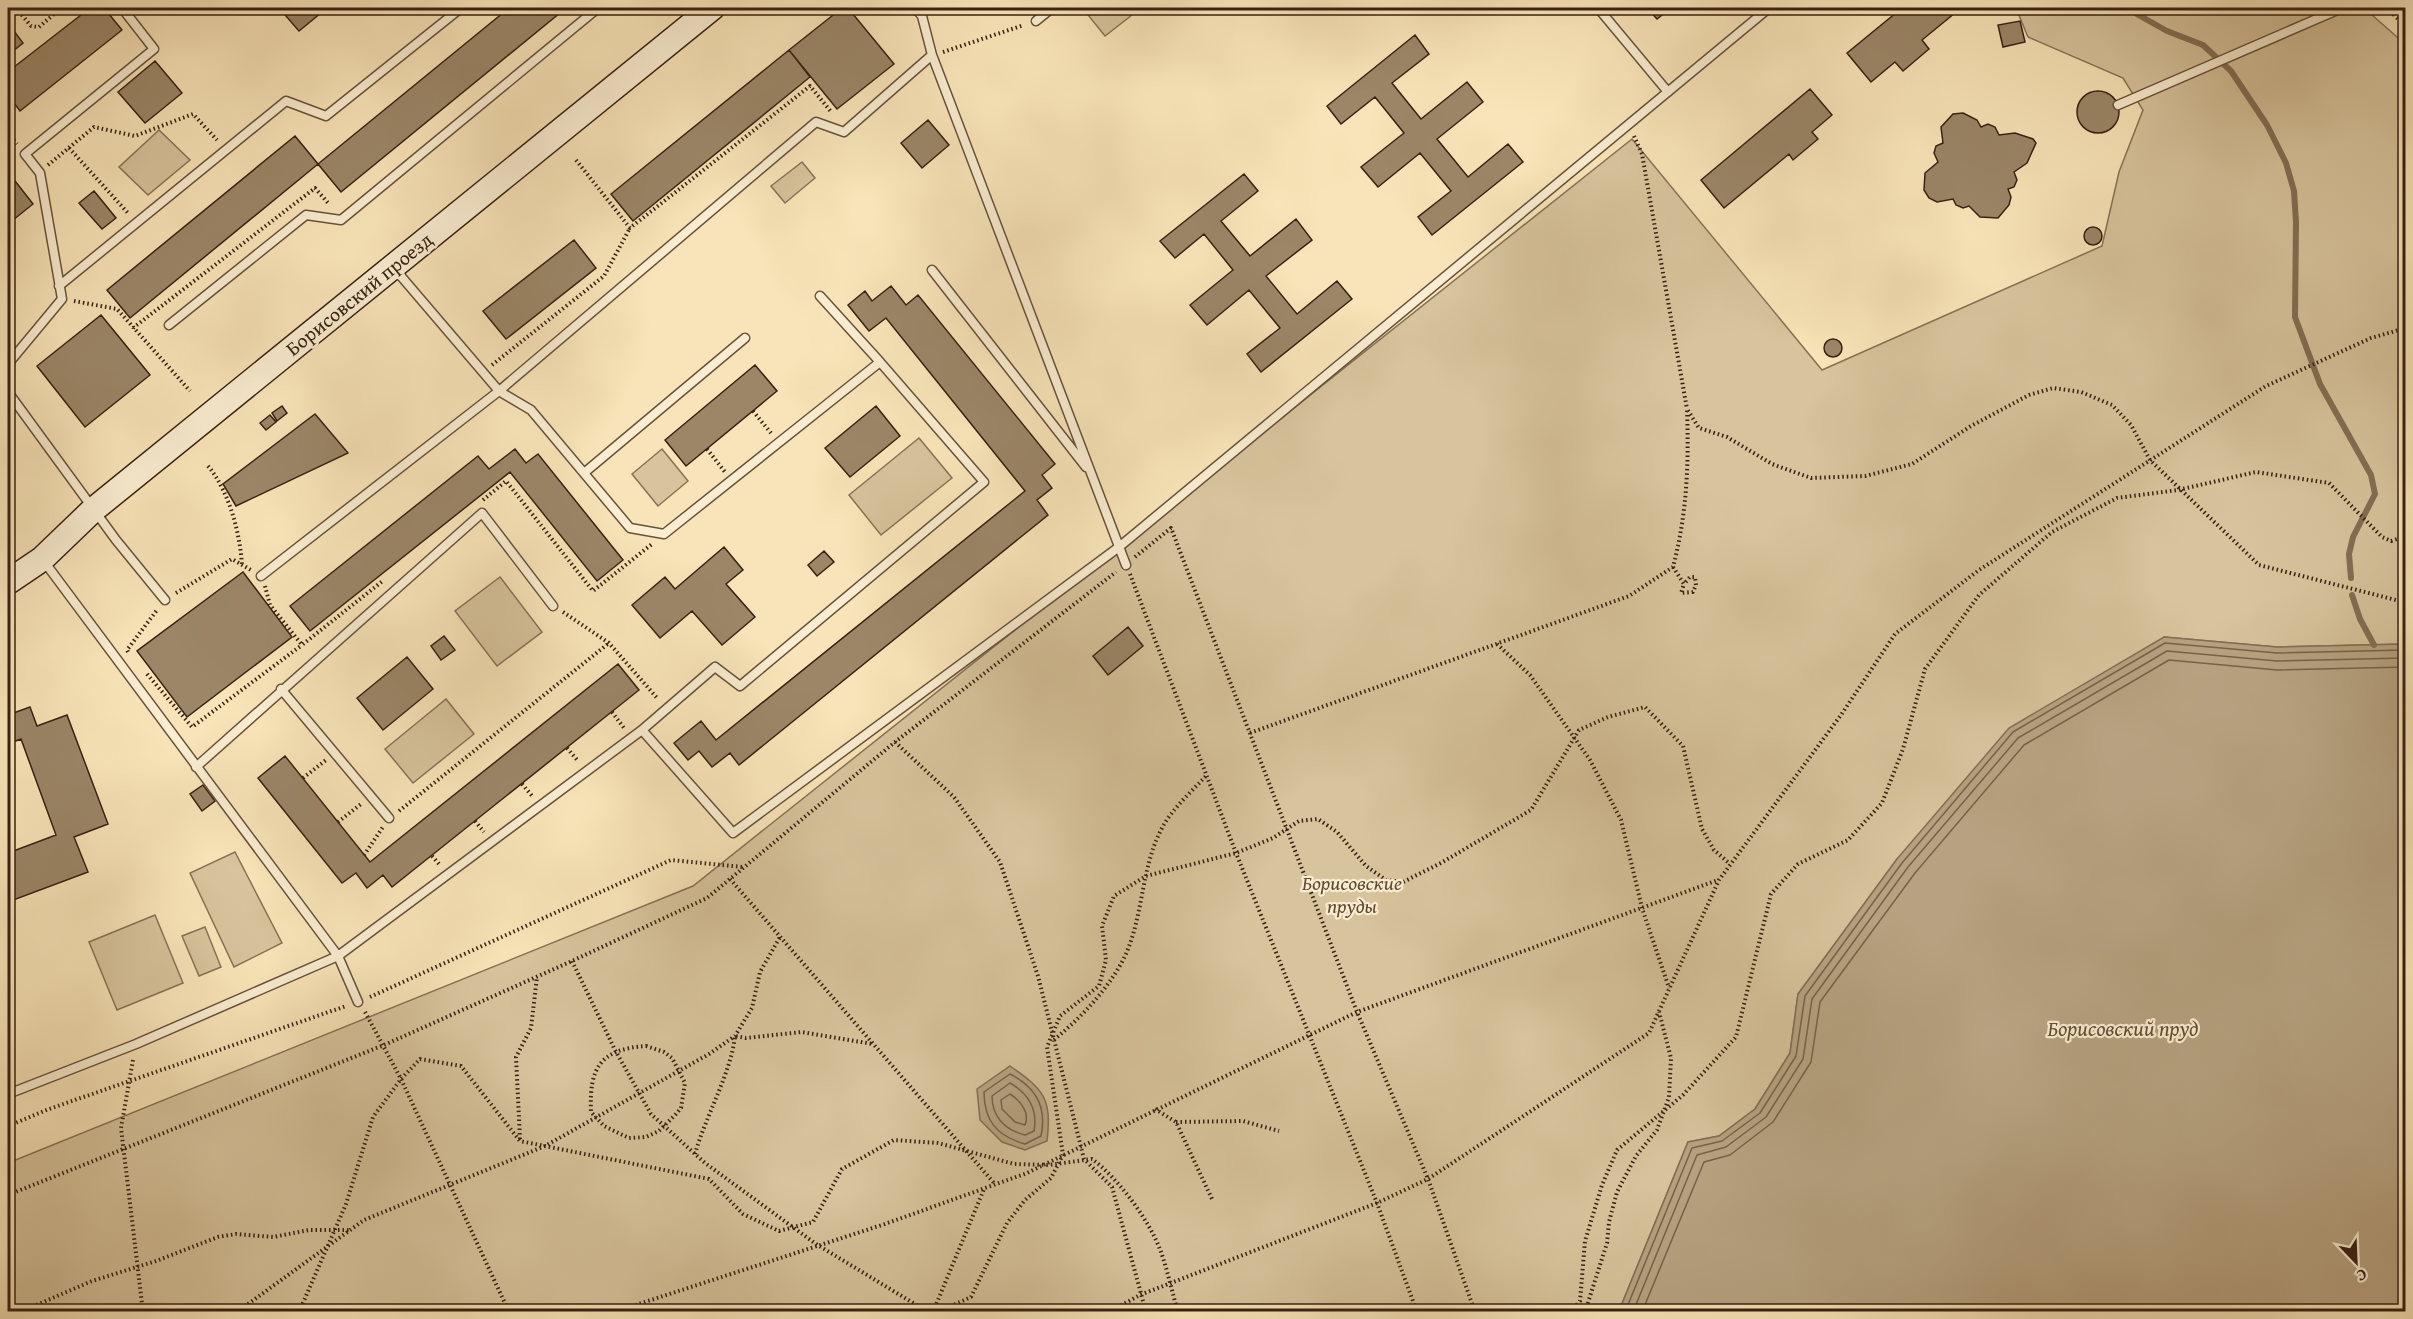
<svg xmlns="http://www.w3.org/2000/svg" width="2413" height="1319" font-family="'Gentium Book Plus',serif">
	<rect width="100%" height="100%" fill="#f8e4b8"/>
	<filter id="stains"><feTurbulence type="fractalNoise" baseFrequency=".00333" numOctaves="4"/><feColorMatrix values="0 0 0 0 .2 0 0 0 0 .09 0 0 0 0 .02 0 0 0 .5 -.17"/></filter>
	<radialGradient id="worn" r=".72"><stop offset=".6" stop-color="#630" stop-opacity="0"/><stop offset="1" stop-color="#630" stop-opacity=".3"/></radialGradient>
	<!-- green -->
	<path fill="#d7c39c" stroke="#877257" stroke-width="1.5" d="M1087 8H1141L1105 36 1084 10Z
		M2016 8H2364L2405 44V644L2277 647 2164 637 1897 859 1798 994 1790 1053 1755 1109 1719 1136 1688 1142 1619 1311 8 1312V1163L693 886 1632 139 1822 370 2102 246 2119 172 2143 110 2123 78 2028 37Z
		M159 130 190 160 148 195 119 167Z
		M802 162 815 178 785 203 771 186Z
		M919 438 952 478 881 535 849 495Z
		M662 449 688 481 658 506 632 474Z
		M500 577 542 632 497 666 455 611Z
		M446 699 474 734 413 783 385 749Z
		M235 852 282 943 234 967 190 873Z
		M155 915 183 983 117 1010 89 942Z
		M205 927 221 967 199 976 182 936Z"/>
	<!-- water -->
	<path fill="#b6a280" stroke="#836e54" stroke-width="1.5" d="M2164 637 2277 647 2405 644V1311H1619L1688 1142 1719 1136 1755 1109 1790 1053 1798 994 1897 859 2009 728Z
		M1010 1066C1044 1090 1052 1098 1047 1141L1025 1150 1002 1142 980 1120 977 1089Z"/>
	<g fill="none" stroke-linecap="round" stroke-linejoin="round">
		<!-- shore -->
		<path stroke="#766249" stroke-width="1.5" d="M1010 1074C1036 1087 1047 1108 1041 1136L1025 1144C997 1136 984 1121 984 1092Z
			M1010 1083C1029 1094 1038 1109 1034 1131L1025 1135C1005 1130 992 1117 992 1096Z
			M1010 1094C1021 1101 1030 1113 1025 1125L1015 1122 1002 1109 1001 1100Z
			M1625 1312 1692 1148 1722 1141 1760 1113 1796 1056 1805 996 1902 863 2013 732 2165 643 2277 653 2406 650
			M1633 1312 1697 1155 1726 1147 1766 1117 1803 1059 1812 999 1908 867 2018 738 2167 651 2277 661 2406 658
			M1642 1312 1704 1162 1730 1155 1773 1122 1811 1062 1820 1002 1915 873 2024 745 2169 660 2277 670 2406 667"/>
		<!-- stream -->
		<path stroke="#836e54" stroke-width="6" d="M2126 8 2167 31 2203 45 2231 71 2267 125 2286 163 2294 191 2296 222 2295 317 2320 384 2371 475 2375 494 2353 537 2349 554 2351 578
			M2352 595 2360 619 2374 645"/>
	</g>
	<!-- building -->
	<path fill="#9b8668" stroke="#372112" stroke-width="1.5" d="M90 8H104L122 30 20 111 8 95V58L14 67Z
		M279 8H327L299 31Z
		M509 8H566L341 192 318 164Z
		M842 8H848L894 64 837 109 789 50Z
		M1647 8H1671L1657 19Z
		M1902 8H1961L1922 40 1929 49 1903 71 1895 62 1871 82 1847 53Z
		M2020 21 2025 42 2003 47 1998 25Z
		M8 23 23 43 8 55Z
		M1415 35 1429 54 1392 83 1421 119 1467 82 1483 102 1437 139 1468 177 1508 144 1523 162 1432 235 1418 217 1451 191 1420 153 1378 187 1361 167 1404 133 1375 97 1341 124 1327 106Z
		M789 50 810 77 633 221 611 194Z
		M155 61 182 93 145 123 118 92Z
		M1810 89 1832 115 1812 132 1818 139 1793 160 1789 154 1724 208 1701 180Z
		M2077 112a21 21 0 1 1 42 0a21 21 0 1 1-42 0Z
		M1963 113 1977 120 1981 127 1988 124 1995 127 1999 135 2015 133 2033 139 2036 143 2027 163 2014 172 2017 180 2014 187 2008 189 2011 197 2009 205 1998 218 1980 217 1969 206 1963 208 1956 205 1953 199 1937 202 1929 198 1924 190 1925 173 1938 162 1934 153 1936 146 1943 143 1941 127 1953 114Z
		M928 120 949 145 922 168 901 143Z
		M295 136 318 164 130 318 107 290Z
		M8 172 33 204 8 224Z
		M1244 174 1258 191 1221 221 1250 256 1296 219 1312 240 1266 276 1297 314 1337 281 1352 299 1261 372 1247 354 1280 328 1249 290 1207 325 1190 305 1233 270 1204 234 1175 258 1160 241Z
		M94 191 116 218 102 229 79 203Z
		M2084 236a9 9 0 1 1 18 0a9 9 0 1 1-18 0Z
		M574 240 596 268 506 339 483 311Z
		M891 286 906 305 918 295 1055 464 1042 475 1052 488 1037 500 1048 515 739 765 730 753 712 767 699 751 688 760 674 743 701 721 716 740 1025 491 886 318 869 331 848 305 865 291 872 301Z
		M101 315 150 375 85 427 37 366Z
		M1824 348a9 9 0 1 1 18 0a9 9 0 1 1-18 0Z
		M755 365 777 391 686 466 665 440Z
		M282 406 287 413 277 421 272 413Z
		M876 406 900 436 850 477 825 448Z
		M315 414 348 453 236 506 223 484Z
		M270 415 276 422 266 430 260 423Z
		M515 449 526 463 538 454 623 560 597 581 510 472 310 631 290 606 478 456 489 469Z
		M724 547 743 570 726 584 755 617 722 645 692 611 660 638 632 605 665 577 675 589Z
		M824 551 834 562 817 576 808 565Z
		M243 572 292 637 187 717 137 651Z
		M1128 627 1143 646 1108 675 1093 656Z
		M444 636 455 650 441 660 431 646Z
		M407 657 433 689 383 730 357 698Z
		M618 664 639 690 392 887 383 875 367 888 356 873 342 883 258 778 285 756 370 862Z
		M30 707 37 726 67 715 108 824 74 837 88 872 8 902V853L56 835 21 739 8 744V715Z
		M203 785 215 801 202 811 190 794Z"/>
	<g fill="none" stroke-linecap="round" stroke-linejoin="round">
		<defs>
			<path id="lane" d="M915 8 922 16 932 55 1126 565
				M1598 8 1668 92
				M1036 21 1052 8
				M2118 105 2342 8
				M394 268 499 391 531 410 630 528 664 534 880 362 820 296
				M932 270 1086 467
				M59 286 286 101 326 116 461 8
				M169 325 306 215 341 220 598 8
				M8 364 62 299 40 173 25 154 154 49 122 8
				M8 392 116 540 165 600
				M584 473 745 338
				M43 560 338 956 358 1002
				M261 576 499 391 816 122 844 132 932 55
				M281 689 389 818
				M642 730 715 667 740 686 984 482 880 362
				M196 767 482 513 553 606
				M8 1094 136 1044 338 956 642 730 733 833 1119 547 1769 8"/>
			<path id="secondary" d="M8 582 42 559 93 510 712 8"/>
		</defs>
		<!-- lane casing -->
		<use href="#lane" stroke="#67523c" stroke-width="11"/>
		<!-- secondary casing -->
		<use href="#secondary" stroke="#372112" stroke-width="27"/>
		<!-- path -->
		<path stroke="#372112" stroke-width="4" stroke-dasharray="1.5 3" stroke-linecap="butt" d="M16 8 31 26 39 27 61 8
			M2387 8 2406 27
			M943 52 1024 25
			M8 133 17 144
			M1634 136 1642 154 1687 409
			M69 148 128 213
			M576 160 630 228 810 86 832 113
			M48 165 94 127 135 136 193 114 217 140
			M74 301 117 309 190 391
			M133 328 315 188 329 204
			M492 365 604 276 630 228
			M753 411 771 433
			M707 449 725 472
			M208 466C229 491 240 533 242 565
			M483 500 506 481 593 591 652 544
			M1135 557 1171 528 1357 1012 1428 1179 1475 1312
			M1673 567 1684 584 1681 593 1693 592 1696 585 1695 577H1690L1684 584
			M1130 574 1236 853 1377 1203 1417 1312
			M265 586 270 605 302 645 384 580
			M176 593 232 559 251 570
			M563 612 609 643 658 699
			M1497 644 1530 675 1590 760 1621 820 1642 908 1669 988
			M128 652 127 650 157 610
			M147 674 192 727 302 645
			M612 712 624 728
			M1250 733 1629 596 1673 567C1687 514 1689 463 1687 409L1699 428 1727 437 1772 464 1811 478 1865 476 1912 464 1971 426 2029 395 2053 388 2081 392 2112 405 2131 425 2150 460 2259 565 2396 600 2406 598
			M895 742 954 797 1000 862 1038 976 1084 1159 1112 1187 1146 1312
			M567 748 578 761
			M303 778 326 760
			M522 784 533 797
			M399 811 609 643
			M475 821 484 832
			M338 822 361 804
			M364 855 383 827
			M432 856 439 864
			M730 879 994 1183
			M572 961 615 1050 651 1114 705 1163 816 1244 928 1312
			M370 997 671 860 743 867
			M365 1012 401 1079 509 1312
			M1054 1040C1081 1017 1106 992 1123 960 1144 919 1140 869 1162 828 1172 809 1191 792 1206 776
			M646 1046 664 1052 672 1058 685 1083 681 1108 676 1114 659 1131 646 1137 629 1138 604 1126 591 1112C589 1068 600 1049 646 1046Z
			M133 1060 121 1128 143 1312
			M1155 1109 1176 1122 1212 1199
			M1176 1122 1243 1121 1279 1131
			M8 1126 49 1109 346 1006
			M520 1139 516 1057 531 1028 537 977
			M695 1154C706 1115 731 1073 735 1036L746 1038 802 1032 873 1044
			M8 1195 384 1045 572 961 707 898 895 742 1116 572
			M20 1312 92 1281 156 1261 218 1237 236 1234 273 1237 309 1230H350
			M237 1312 364 1220 545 1146 709 1054 735 1036 752 1008 760 972 780 937
			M299 1312 346 1204 373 1117 401 1079 420 1059 461 1066 520 1141 709 1179 743 1214 779 1231 813 1222 842 1169 894 1140 938 1143 1014 1164 1049 1165 1092 1159C1118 1178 1150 1221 1161 1252 1168 1272 1172 1292 1178 1312
			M614 1312 885 1224 1027 1173 1357 1012 1718 880
			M933 1312 984 1189
			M938 1312 971 1297 1007 1223 1025 1200 1051 1178 1063 1155 1047 1047 1060 1016 1099 986 1106 960 1102 926 1114 896 1146 876 1236 853 1273 838 1299 821 1318 819 1337 832 1366 866 1386 880 1403 882 1441 863 1531 810 1579 730 1608 717 1645 707 1683 746 1702 829 1714 850 1730 864
			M1109 1312 1140 1295 1377 1203 1428 1179 1649 1033 1719 880 1841 715 1895 634 1979 570 2266 386 2371 338 2406 328
			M1571 1312 1580 1301 1585 1241 1602 1185 1617 1150 1683 1095 1736 1037 1771 894 1798 864 1848 840 1882 803 1903 749 1925 669 1979 595 2052 532 2117 498 2178 490 2256 472 2329 483 2382 537 2391 541 2406 536
			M1585 1312 1607 1243 1609 1222 1617 1192 1636 1156 1657 1130 1669 1097 1671 1058 1659 1012"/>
		<!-- lane -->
		<use href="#lane" stroke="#faedd1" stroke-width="8"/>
		<!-- secondary -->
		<use href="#secondary" stroke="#faedd1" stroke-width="24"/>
	</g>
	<g text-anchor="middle" stroke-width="4.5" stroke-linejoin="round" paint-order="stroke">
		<!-- street labels -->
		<g font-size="20" fill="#372112" stroke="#faedd1">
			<text transform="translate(359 294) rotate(-39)" y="7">Борисовский проезд</text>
		</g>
		<!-- park labels -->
		<g font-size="20" font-style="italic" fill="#5f4a34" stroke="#faedd1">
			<text x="1352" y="890">Борисовские<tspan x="1352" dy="23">пруды</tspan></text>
		</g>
		<!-- water labels -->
		<g font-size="21" font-style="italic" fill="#634e38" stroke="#faedd1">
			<text x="2123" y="1036">Борисовский пруд</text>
		</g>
	</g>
	<!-- margin -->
	<rect width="2413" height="1319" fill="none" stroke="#f8e4b8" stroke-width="30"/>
	<rect x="9" y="9" width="2395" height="1301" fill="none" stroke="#372112" stroke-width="3"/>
	<rect x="15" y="15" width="2383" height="1289" fill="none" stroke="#372112" stroke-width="1.5"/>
	<!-- north arrow -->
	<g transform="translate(2356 1262) rotate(157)" stroke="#faedd1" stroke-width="4.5" paint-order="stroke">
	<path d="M0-4.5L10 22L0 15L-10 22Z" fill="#372112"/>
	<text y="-9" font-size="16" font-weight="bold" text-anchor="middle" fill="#372112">С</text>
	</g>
	<rect width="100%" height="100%" filter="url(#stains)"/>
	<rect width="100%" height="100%" fill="url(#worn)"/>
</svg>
